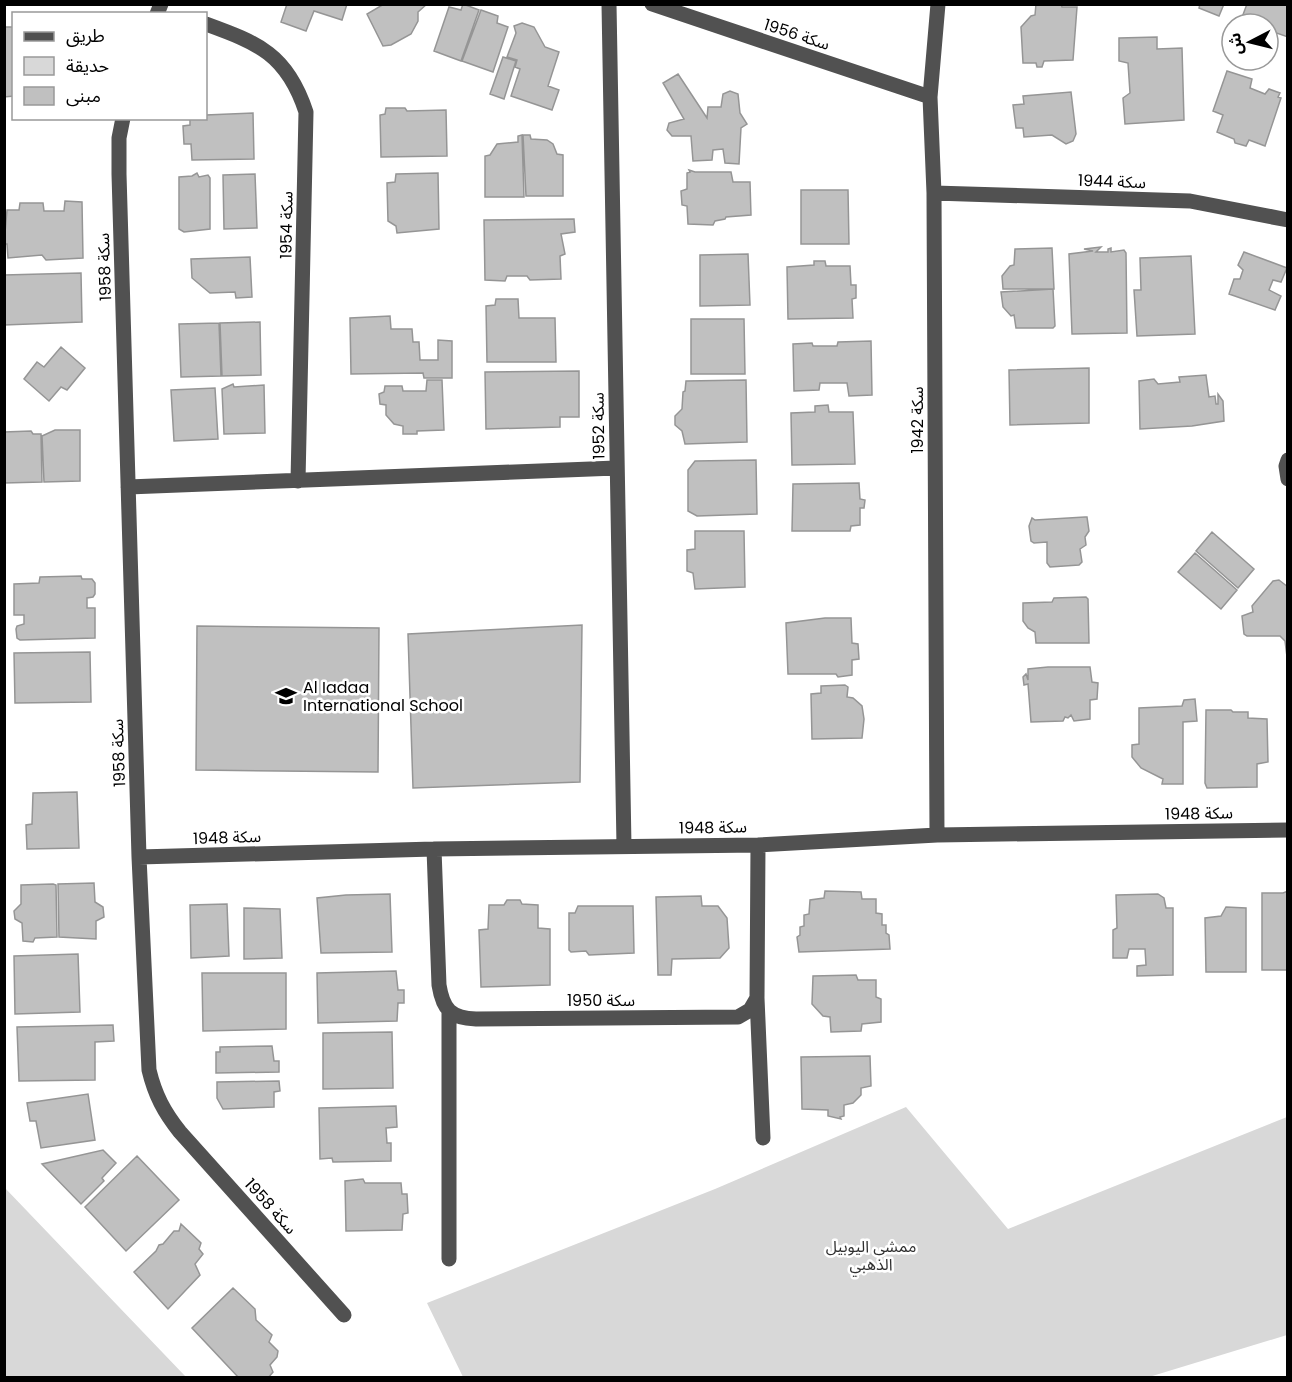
<svg xmlns="http://www.w3.org/2000/svg" width="1292" height="1382" font-family="Poppins,'Noto Sans Arabic',sans-serif">
	<rect width="100%" height="100%" fill="#fff"/>
	<!-- green -->
	<path fill="#d8d8d8" d="M906 1107 1008 1229 1287 1117V1335L1149 1377H463L427 1303 715 1189Z
		M4 1188H5L186 1377H5Z"/>
	<!-- building -->
	<path fill="#c0c0c0" stroke="#959595" stroke-width="1.5" d="M287 4H347L342 20 314 11 306 31 281 22Z
		M427 4 418 12V21L411 34 391 45 383 46 367 14 384 4Z
		M463 4 479 10 461 61 434 51 449 7 461 10Z
		M1036 4H1061L1062 7H1077L1073 60 1044 61 1042 67H1037L1036 63H1023L1021 27 1031 16 1035 15Z
		M1200 4H1224L1219 16 1199 8Z
		M1247 4H1288V37L1268 30V24H1251L1241 20Z
		M481 10 498 16 497 23 508 27 493 72 462 61Z
		M522 23 534 27 545 47 559 52 548 86 559 90 552 110 511 96 520 69 515 67 517 60 507 57 516 33 514 26Z
		M4 27H14V96L4 97Z
		M1157 37V49L1182 48 1184 120 1125 124 1123 98 1130 93 1128 63 1119 61V38Z
		M503 57 516 61 504 99 490 94Z
		M1227 71 1252 79 1250 88 1265 94 1269 89 1280 93 1278 97 1281 98 1265 146 1249 140 1246 146 1235 143 1234 139 1217 132 1223 115 1213 111Z
		M678 74 707 118 708 107H721L723 94 730 91 738 94 740 113 747 124 741 128 739 164 725 163 723 149 713 150 712 160 693 161 691 136H672L667 130 669 123 684 119 663 83Z
		M1071 92 1076 134 1073 141 1066 144 1052 135 1024 137 1023 128H1016L1013 105 1024 104 1023 96Z
		M386 108H405L407 111 446 110 447 156 381 157 380 115 385 114Z
		M253 113 254 159 192 160 191 144H184L183 126 190 125V118H206V115Z
		M522 135 524 197H485V156L490 155 497 144 518 142V136Z
		M523 135H530L531 139 547 140 553 144 557 154 563 155V196H526Z
		M689 170 695 172H731L733 182H750L751 215 726 217 725 219 715 221 713 225 688 224 687 206 682 205 681 191 687 189V173L690 172Z
		M197 173 199 177 208 175 210 178V229L184 232 179 229V177L192 176Z
		M438 173 439 229 397 233 396 226 388 221 387 183 395 182 396 174Z
		M255 174 257 228 224 229 223 175Z
		M801 190H848L849 244H801Z
		M65 201 82 202 83 258 46 260 42 255 8 258 7 244H4L7 210H19L20 203H43L44 211H64Z
		M574 219 575 232 561 234 565 254 560 256 561 279 530 280 527 276H507L505 281 485 280 484 220Z
		M1101 247 1096 252H1108V249L1111 248V252L1124 250 1126 253 1127 333 1072 334 1069 254 1093 251 1084 249Z
		M1052 248 1054 289H1003L1002 276 1010 266 1014 265 1015 249Z
		M1244 252 1287 268 1281 282 1273 280 1269 290 1281 296 1275 310 1229 294 1234 279H1240L1243 270 1238 265Z
		M748 254 750 305 700 306V255Z
		M1191 256 1195 334 1137 336 1134 290H1141L1140 258Z
		M250 257 252 297 236 298 235 292 210 293 192 278 191 259Z
		M814 261H825L826 266H850L851 285H856V298L852 299 853 318 788 319 787 267 814 265Z
		M81 273 82 322 4 325V275Z
		M1053 289 1055 326 1053 328H1016L1014 315 1011 316 1003 307 1001 292Z
		M496 299H518L519 318H555L556 362H487L486 306 495 305Z
		M390 316 391 329H412L413 342H419L420 360H438V340L452 341V378H424L423 373 351 374 350 318Z
		M691 319H744L745 374H691Z
		M260 322 261 375 222 376 220 323Z
		M219 323 221 376 181 377 179 324Z
		M871 341 872 395 849 396 847 383H820L819 390 794 391 793 344 812 343 813 346H837L838 342Z
		M61 347 85 368 67 390 61 387 49 401 24 379 37 362 44 367Z
		M1089 368V423L1010 425 1009 370Z
		M579 371V417H560V427L486 429 485 372Z
		M1206 375 1209 397 1215 396 1216 404H1218V394L1223 401 1224 421 1192 426 1140 429 1139 381 1154 379 1158 384 1180 382 1179 377Z
		M427 380H442L444 430 417 431V434H403V426L394 424 386 415V405L380 404 379 394 384 392 385 386H402L403 391H426Z
		M746 380 747 442 685 444 682 431 675 425V416L682 409 683 392 685 391 686 381Z
		M233 384 234 387 264 385 265 433 224 434 222 389Z
		M215 388 218 439 174 441 171 390Z
		M828 405 829 412H853L855 464 792 465 791 413 815 412V406Z
		M55 430H80V481L44 482 42 436Z
		M31 431 33 434H41L42 482 4 483V432Z
		M756 460 757 514 697 516 688 511V470L695 461Z
		M859 483 860 499 865 500 864 508H860V525L851 526 850 531H792L793 484Z
		M1085 517H1087L1089 531 1085 537 1086 545 1080 549 1082 562 1079 565 1050 567 1047 563V542L1034 543 1031 541 1029 526 1032 518 1035 520Z
		M695 531H744L745 587 695 589 693 573 687 571V550L695 549Z
		M1212 532 1254 569 1238 588 1196 551Z
		M1195 553 1237 590 1221 609 1178 572Z
		M81 576 82 579H92L95 583V594L93 597 87 598V608H95V638L20 640 17 638 16 629 17 626 24 624V615H14V584L39 583 40 577Z
		M1279 580 1288 587V665L1285 641 1280 636H1247L1244 634 1242 616 1253 612 1252 606 1273 581Z
		M1086 597 1088 599 1089 643H1036L1035 632 1028 628 1023 621V603L1052 602 1054 598Z
		M825 618H851L852 643 858 644 859 659 852 660V675L838 677 836 674H788L786 623Z
		M582 625 580 782 413 788 408 634Z
		M197 626 379 628 378 772 196 770Z
		M90 652 91 702 15 703 14 653Z
		M1048 667H1090L1092 682 1098 683 1097 699 1090 700V719L1074 721 1071 715 1068 718 1065 717 1063 721 1031 722 1028 684 1024 685 1023 677 1026 674 1028 680V669Z
		M845 685 848 687 847 697 853 698 862 706 864 719 862 738 812 739 811 694 821 693V686Z
		M1195 699 1197 721 1183 722V784H1162L1163 779 1141 768 1132 757V745L1139 744V708L1182 706 1184 700Z
		M1206 710H1231L1233 712H1248V718L1267 719 1268 762 1257 764V787L1207 788 1205 783Z
		M77 792 79 848 27 849 26 825 32 824 33 793Z
		M94 883 95 902 103 907 104 917 96 921V939L59 937 58 884Z
		M53 884 56 885 57 937 35 938 33 942 23 941 22 923 15 919 14 911 21 904V885Z
		M825 891 861 892 862 899H876V913L882 914V925H886V933L889 935 890 949 799 952 797 937 800 935V927L804 926V915L809 914 810 900 824 898Z
		M1288 891V970H1262V893H1283Z
		M390 894 392 952 321 953 317 898 346 895Z
		M1158 894 1164 898 1166 908H1173V975L1137 976V966L1146 965 1145 949H1129L1127 958H1113V930L1117 928 1116 895Z
		M701 896 702 906H718L727 918 729 948 720 958 672 959 671 975H658L656 897Z
		M507 900H520L522 904 538 905V928L550 929V985L481 987 479 930 488 929 489 905H504Z
		M227 904 229 956 191 958 190 905Z
		M578 906H633L634 953 589 955 586 951 571 952 569 950V913H575Z
		M1226 907 1246 908V972H1206L1205 918 1221 916Z
		M244 908 280 909 282 958 244 959Z
		M78 954 80 1012 15 1014 14 956Z
		M396 971 398 990H404V1003H398L397 1021 318 1023 317 973Z
		M202 973H286V1029L203 1031Z
		M856 975 858 980H876V997L881 999V1022L862 1024 861 1031 831 1032 830 1017 823 1016 812 1004 813 976Z
		M113 1025 114 1041 95 1042V1080L19 1081 17 1027Z
		M392 1032 393 1088 323 1089V1033Z
		M272 1046 274 1061H279V1072L216 1073V1052H220V1047Z
		M870 1056 871 1086 861 1088V1095L853 1103 844 1105V1116L840 1117 841 1119 828 1116V1110L802 1109 801 1057Z
		M279 1081 280 1091 274 1092V1107L223 1109 217 1098V1082Z
		M88 1094 95 1140 41 1148 36 1121H30L27 1103Z
		M396 1106 397 1127 386 1128 387 1143H391V1161L333 1162 332 1158 320 1159 319 1108Z
		M103 1150 116 1163 102 1178 104 1181 81 1204 42 1164Z
		M137 1156 179 1200 126 1251 85 1207Z
		M363 1179 365 1183H401L402 1194H407L408 1213 403 1214 402 1230 346 1231 345 1181Z
		M181 1224 201 1243 199 1249 203 1254 195 1264 200 1275 168 1309 134 1272 156 1251 159 1245 163 1244 174 1231H179Z
		M233 1288 255 1309 256 1320 272 1335 269 1342 278 1351 277 1357 270 1365 273 1372 268 1378H239L192 1328Z"/>
	<g fill="none" stroke-linecap="round" stroke-linejoin="round">
		<!-- minor -->
		<path stroke="#515151" stroke-width="15" d="M609 4 624 846
			M652 4 930 97
			M157 14 161 4
			M206 24C258 43 287 54 306 112L298 481
			M123 118 119 138V174L139 857 149 1070C155 1095 164 1112 180 1132L344 1315
			M934 193 1190 201 1288 220
			M1288 460 1286 466 1288 479
			M128 487 616 468
			M937 835 934 193 930 97 938 4
			M434 849 439 985C443 1010 451 1018 476 1019L738 1017 750 1010 757 998 758 845
			M139 857 434 849 758 845 937 835 1288 830
			M757 998 763 1138
			M449 1012V1259"/>
	</g>
	<!-- icons -->
	<defs>
		<symbol id="school-bare" viewBox="-9 -9 18 18"><path d="M0-5L7-2L0 1L-7-2ZM-4 1L0 2.5L4 1V4Q0 6-4 4Z" fill="#000" stroke="#fff" stroke-width="2.5" paint-order="stroke"/></symbol>
	</defs>
	<g fill-rule="evenodd">
		<use href="#school-bare" x="271" y="681" width="30" height="30"/>
	</g>
	<g text-anchor="middle" stroke-width="5" stroke-linejoin="round" paint-order="stroke">
		<!-- street labels -->
		<g font-size="16" fill="#000" stroke="#fff">
			<text transform="translate(797 34) rotate(18)" y="6">سكة 1956</text>
			<text transform="translate(1112 181) rotate(2)" y="6">سكة 1944</text>
			<text transform="translate(286 225) rotate(-89)" y="6">سكة 1954</text>
			<text transform="translate(104 267) rotate(-92)" y="6">سكة 1958</text>
			<text transform="translate(917 420) rotate(-90)" y="6">سكة 1942</text>
			<text transform="translate(598 426) rotate(-91)" y="6">سكة 1952</text>
			<text transform="translate(118 753) rotate(-92)" y="6">سكة 1958</text>
			<text transform="translate(1199 813) rotate(-1)" y="6">سكة 1948</text>
			<text transform="translate(713 827) rotate(-1)" y="6">سكة 1948</text>
			<text transform="translate(227 837) rotate(-2)" y="6">سكة 1948</text>
			<text x="601" y="1006">سكة 1950</text>
			<text transform="translate(271 1206) rotate(48)" y="6">سكة 1958</text>
		</g>
		<!-- poi labels -->
		<g font-size="16" fill="#000" stroke="#fff" text-anchor="start">
			<text x="303" y="693">Al Iadaa<tspan x="303" dy="18">International School</tspan></text>
		</g>
		<!-- park labels -->
		<g font-size="16" fill="#2f2f2f" stroke="#fff">
			<text x="871" y="1252">ممشى اليوبيل<tspan x="871" dy="18">الذهبي</tspan></text>
		</g>
	</g>
	<!-- border -->
	<rect width="1292" height="1382" fill="none" stroke="#000000" stroke-width="12"/>
	<!-- legend -->
	<rect x="12" y="12" width="195" height="108" fill="#ffffff" stroke="#999999" stroke-width="1.5"/>
	<rect x="24" y="32" width="30" height="9" fill="#515151" stroke="#999999" stroke-width="1.5"/>
	<text x="66" y="42" font-size="18" fill="#000000">طريق</text>
	<rect x="24" y="57" width="30" height="18" fill="#d8d8d8" stroke="#999999" stroke-width="1.5"/>
	<text x="66" y="72" font-size="18" fill="#000000">حديقة</text>
	<rect x="24" y="87" width="30" height="18" fill="#c0c0c0" stroke="#999999" stroke-width="1.5"/>
	<text x="66" y="102" font-size="18" fill="#000000">مبنى</text>
	<!-- north arrow -->
	<g transform="translate(1250 42) rotate(263)"><circle r="28" fill="#ffffff" stroke="#999999" stroke-width="1.5"/>
	<path d="M0-4.5L10 22L0 15L-10 22Z" fill="#000000"/>
	<text y="-9" font-size="16" font-weight="bold" text-anchor="middle" fill="#000000">ش</text>
	</g>
</svg>
